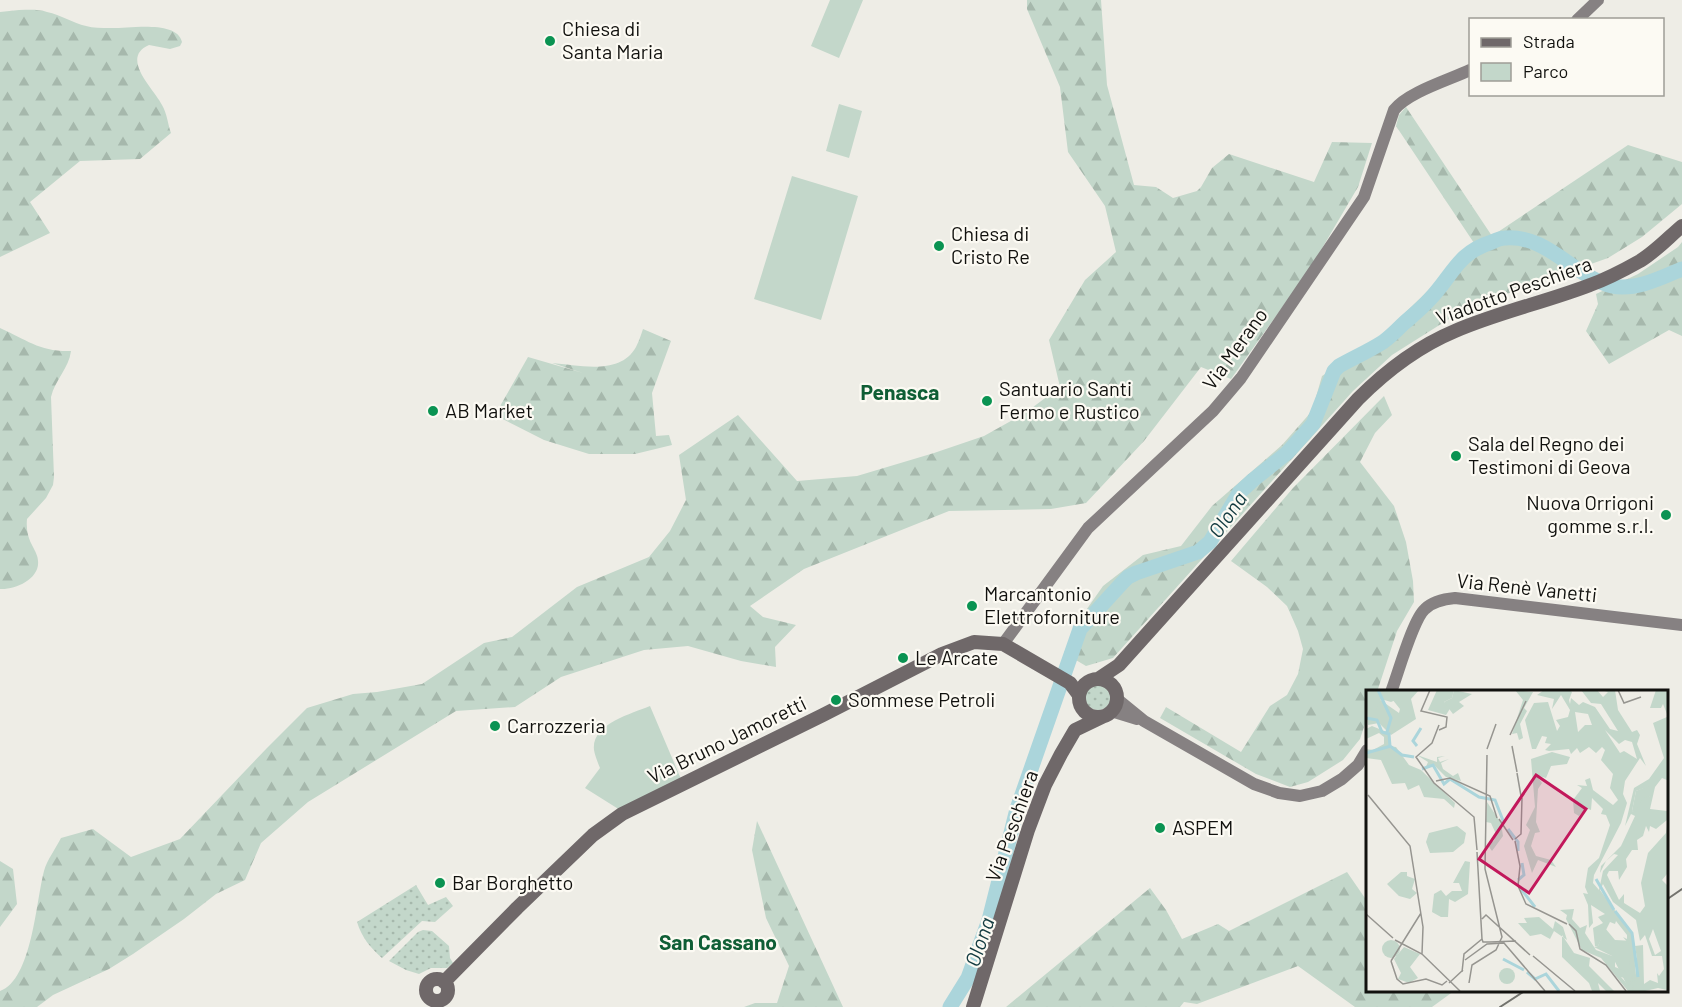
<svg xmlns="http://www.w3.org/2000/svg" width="1682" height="1007" font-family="Barlow,sans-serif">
	<defs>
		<pattern id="grass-dots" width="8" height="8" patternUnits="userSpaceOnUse" patternTransform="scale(1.5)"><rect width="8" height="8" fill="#c3d7ca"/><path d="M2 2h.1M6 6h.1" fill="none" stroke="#a6b8ac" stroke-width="1.8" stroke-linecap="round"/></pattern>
		<pattern id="forest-firs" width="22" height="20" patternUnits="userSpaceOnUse" patternTransform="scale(1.5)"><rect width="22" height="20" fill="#c3d7ca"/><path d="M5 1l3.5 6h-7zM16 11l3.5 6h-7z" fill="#a6b8ac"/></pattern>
	</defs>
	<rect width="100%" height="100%" fill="#eeede6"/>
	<!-- grass -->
	<path fill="url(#grass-dots)" d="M1085 697a13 13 0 1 1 26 0a13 13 0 1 1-26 0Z
		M416 885 428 905 446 897 453 906 435 922 422 921 382 958C370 947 362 938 357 922Z
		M423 930 432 931 449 946 450 958 453 963 447 968H431L419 974 406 970 389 961 418 932Z"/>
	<!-- forest -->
	<path fill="url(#forest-firs)" d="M1027 0H1101L1107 85 1134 185 1156 187 1173 198 1197 191 1201 187 1212 168 1229 154 1314 182 1332 142 1372 143 1358 187 1311 267 1231 379 1201 367 1144 441 1086 503 1051 509 949 511 804 569 750 606 763 617 796 625 775 647 776 667 741 661 688 646 644 650 561 677 515 707 456 711 308 802 261 843 245 880 216 894 184 919 133 954 109 969 53 995 37 1007H0V991C32 980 36 901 44 871 47 860 56 848 61 838L93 829 131 857 180 839 267 748 307 708 353 694 377 692 422 684 484 643 512 637 577 587 649 557 670 531 686 500 679 455 738 415 797 481 857 476 934 453 984 436 1025 413 1060 387 1049 340 1085 280 1116 252 1105 206 1068 152 1060 87 1027 9Z
		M19 10C29 10 38 9 47 12 61 15 73 23 86 26 93 28 102 28 109 28 126 29 177 19 182 42L180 46 170 49 149 45C119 58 155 90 162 105 167 113 168 125 171 133L140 159 80 161 30 202 50 233 0 257V12Z
		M1406 107 1492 236 1628 145 1682 162V204L1642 237 1608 258 1498 297 1449 319 1392 355 1353 391 1113 658 1086 666 1064 653 1077 623 1103 586 1143 555 1181 546 1212 506 1282 445 1312 411 1322 376 1376 341 1441 278 1474 243 1396 126 1399 115Z
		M1682 242V336L1669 330 1609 364 1586 331 1598 304 1596 294 1638 274 1678 247Z
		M0 328C27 340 40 352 71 351 69 368 55 380 51 397L54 477 53 485 46 498 27 519C26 530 28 538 33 547 35 551 38 556 38 561 40 579 15 590 0 589Z
		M643 329 671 341 652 393 656 436 669 435 672 445 635 454H589L544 440 495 415 528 357 583 373 552 363C579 365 620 376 636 347 639 341 641 335 643 329Z
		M1384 396 1392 415 1375 433 1360 462 1394 506 1406 542 1413 581 1414 602 1397 631 1377 692H1367V718L1360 739 1343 760 1308 782 1290 787 1256 774 1160 718 1166 707 1241 752 1270 706 1287 695 1298 674 1303 649 1298 631 1287 606 1267 587 1231 561 1293 488Z
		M757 821 843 1007H744L755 1003H777L789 966 766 918 752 850Z
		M0 861 13 869 17 904 0 927Z
		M1347 872 1367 901V990L1454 991 1432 1007H1355L1298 966 1197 1004 1184 1002 1180 1007H1006L1150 888 1166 910 1182 939 1218 924 1229 931Z"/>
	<!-- park -->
	<path fill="#c3d7ca" d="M830 0H863L839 58 811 46Z
		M839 104 862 111 849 158 826 151Z
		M792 176 858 196 821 320 754 299Z
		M650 706 681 779 620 810 585 788 600 768C598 763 595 756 594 750 591 724 631 714 650 706Z"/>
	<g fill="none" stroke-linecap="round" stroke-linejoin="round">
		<!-- river -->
		<path stroke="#abd5db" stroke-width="15" d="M950 1007 968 978 989 920 1017 809 1080 629 1122 583 1128 577 1136 573 1198 552 1210 542 1239 493 1253 480 1287 453 1313 424 1334 371 1339 366C1353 358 1369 351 1383 342 1390 337 1397 330 1403 324 1412 316 1422 308 1430 299 1453 275 1457 253 1492 242 1496 240 1501 238 1505 238 1547 234 1574 277 1612 286 1635 291 1661 278 1682 269"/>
		<!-- secondary -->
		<path stroke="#868182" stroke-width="12" d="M1577 20 1598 0
			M1003 644 1088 528 1213 411 1241 378 1364 197 1394 110C1408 92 1449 80 1470 70
			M1391 692C1398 674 1413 619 1425 609 1433 601 1444 599 1455 598L1682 625
			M1117 699 1144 721 1254 784 1279 793 1300 796 1322 791 1342 779 1358 765 1367 750
			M1111 711 1137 719"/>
		<!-- primary -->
		<path stroke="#6f6869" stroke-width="14" d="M1079 698a19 19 0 1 1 38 0a19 19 0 1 1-38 0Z
			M1098 679 1119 665 1358 399C1386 371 1419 346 1455 331 1499 312 1546 302 1590 285 1607 279 1624 270 1640 261 1655 252 1669 237 1682 226
			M426 990a11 11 0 1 1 22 0a11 11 0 1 1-22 0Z
			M444 982 517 908 593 835 622 814 823 715 942 654 974 642 1003 644 1070 683 1079 695
			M973 1007 1028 830 1045 785 1061 754 1075 730 1102 717"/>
		<!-- rail -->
		<path stroke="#73736e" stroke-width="2" d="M1666 900 1682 889
			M1500 1007 1526 990"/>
	</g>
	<!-- markers -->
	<g fill="#0a9352" stroke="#fcfaf3" stroke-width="2">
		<circle cx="550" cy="41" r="6"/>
		<circle cx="939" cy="246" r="6"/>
		<circle cx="987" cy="401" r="6"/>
		<circle cx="433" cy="411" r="6"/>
		<circle cx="1456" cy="456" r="6"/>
		<circle cx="1666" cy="515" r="6"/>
		<circle cx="972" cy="606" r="6"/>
		<circle cx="903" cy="658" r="6"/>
		<circle cx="836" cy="700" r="6"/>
		<circle cx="495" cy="726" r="6"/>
		<circle cx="1160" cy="828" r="6"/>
		<circle cx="440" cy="883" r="6"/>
	</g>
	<g text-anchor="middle" stroke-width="4.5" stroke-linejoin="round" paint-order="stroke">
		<!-- poi labels -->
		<g font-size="20" fill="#11110e" stroke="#fcfaf3" text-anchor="start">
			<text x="562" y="36">Chiesa di<tspan x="562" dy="23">Santa Maria</tspan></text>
			<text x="951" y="241">Chiesa di<tspan x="951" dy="23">Cristo Re</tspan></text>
			<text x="999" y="396">Santuario Santi<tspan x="999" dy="23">Fermo e Rustico</tspan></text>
			<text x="445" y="418">AB Market</text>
			<text x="1468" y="451">Sala del Regno dei<tspan x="1468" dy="23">Testimoni di Geova</tspan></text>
			<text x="1654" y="510" text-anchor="end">Nuova Orrigoni<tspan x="1654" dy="23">gomme s.r.l.</tspan></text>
			<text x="984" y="601">Marcantonio<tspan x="984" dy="23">Elettroforniture</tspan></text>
			<text x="915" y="665">Le Arcate</text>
			<text x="848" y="707">Sommese Petroli</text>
			<text x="507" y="733">Carrozzeria</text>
			<text x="1172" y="835">ASPEM</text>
			<text x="452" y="890">Bar Borghetto</text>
		</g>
		<!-- street labels -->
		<g font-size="20" fill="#11110e" stroke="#fcfaf3">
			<text transform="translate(1514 291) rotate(-20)" y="7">Viadotto Peschiera</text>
			<text transform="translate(1235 349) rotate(-54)" y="7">Via Merano</text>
			<text transform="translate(1527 588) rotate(6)" y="7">Via Renè Vanetti</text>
			<text transform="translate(727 740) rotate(-26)" y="7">Via Bruno Jamoretti</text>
			<text transform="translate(1012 826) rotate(-70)" y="7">Via Peschiera</text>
		</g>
		<!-- neighbourhood labels -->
		<g font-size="21" font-weight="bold" fill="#0f5e35" stroke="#fcfaf3">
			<text x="900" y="400">Penasca</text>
			<text x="718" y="950">San Cassano</text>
		</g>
		<!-- water labels -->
		<g font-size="21" font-style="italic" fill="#123b40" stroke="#fcfaf3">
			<text transform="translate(1228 515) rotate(-55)" y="7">Olona</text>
			<text transform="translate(980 942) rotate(-71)" y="7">Olona</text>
		</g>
	</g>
	<!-- overview -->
	<g transform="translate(1366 690)">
		<rect width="302" height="302" fill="#eeede6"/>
		<path d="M71 0H88L86 8 78 12 85 17 80 25 62 20ZM284 95V106L269 123 266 121 270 101ZM239 238 249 250 268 251 270 301H264L246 266 228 257 232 256Z" fill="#c3d7ca"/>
		<path d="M0 0 33 23 34 19 26 9 53 0 45 9 50 29 25 45 13 33 2 35ZM88 0 106 4 93 12 98 16 87 24 78 12 86 8ZM149 0 167 2 158 18 161 21 154 34 157 48 153 50 151 43 146 44 157 10ZM178 0 205 1 206 2 203 10 204 14 205 8 213 15 217 12 229 17 244 39 252 41 235 14 225 13 215 0H231L237 7 242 2 235 0H249L252 20 266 42 271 40 274 45 271 54 280 76 274 68 259 91 257 104 261 113 255 133 228 185 227 193 233 200 237 181 252 165 248 164 240 171 234 183 235 176 255 156 269 126 265 124 259 136 268 98 283 89 298 68 287 33 301 27V90L296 88 289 97 284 119 301 121V130L290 139 284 136 283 142 280 136 277 146 271 150 272 160H266L260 169 261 177 253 190 252 181H243L241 185 253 210 258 204V213L274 223 279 216 275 193 282 163 300 143 301 136V184L296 190 301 195V300L292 298 279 301H262L235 268 216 260 200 229 201 225 194 220 208 219 206 229 214 238 221 235 219 243 230 260 249 267V277L261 282V289L255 287 264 297 266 285 267 301 271 269 269 256 277 255 278 294 284 290 292 293 291 283 293 286 298 279 296 266H286L279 245 274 251 270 230 247 212 237 194 234 200 266 244 269 270 266 280V259L263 277V254L257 247 261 249V245L250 231 249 234 244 232 232 256H229L227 238 237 233 232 227 239 224 225 215 227 233 223 238 222 215 217 203 222 204 219 197 222 178 233 168 244 135 240 125 235 124 237 119 226 108 225 120 220 118 213 126 208 123 207 110 216 98 211 95 221 96 219 90 224 88 227 100 247 115 252 110 244 98 247 84 235 70 239 60 236 57 230 63 223 57 214 63 211 58 205 64 203 59 183 61 179 60 185 54 179 53 181 47 176 46 170 59H166L159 30 168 13 182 12 191 41 194 36 190 30 202 27 204 20 195 5 186 19 188 9 171 5ZM209 22 222 24 226 35H219L212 42ZM239 40 253 54 259 50 266 52 271 69 258 61 254 63ZM284 96V106L277 108 269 122 266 121 270 101ZM287 239 295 261 289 265 283 249ZM290 0H301V24L297 14 295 18H284ZM6 36 23 43V56L30 57 43 75 55 80 89 113 88 118 78 109 58 107 53 95 42 100 39 93 26 94 15 70 0 68V59L7 60 18 54V47L13 43 0 49V39ZM186 62 204 67 201 74 185 76 180 88 170 85 176 93 172 99 170 132 174 142 169 143 165 156 170 166 185 170 190 177 172 170 166 183 158 156 164 140 160 135 169 117 165 69ZM51 65 71 72V67L79 66 72 68 74 72 83 69 75 73 77 79 87 86 92 83 95 91 80 87 67 74 59 79 62 72ZM121 112 135 133 137 146 126 161 121 154 128 151 130 144 125 133 120 132ZM173 227 187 239 189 231 197 237 201 250 188 241 184 249 175 244 164 246 152 233H161L158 228ZM196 245 208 263 224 268 223 276 248 301H240L232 293 234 301H226L223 293 196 267Z" fill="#c3d7ca" fill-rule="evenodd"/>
		<path d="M133 286a8 8 0 1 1 16 0a8 8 0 1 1-16 0Z" fill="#c3d7ca"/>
		<path d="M0 0H52L38 12 41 5 25 12 15 9 10 20 0 18ZM91 136 100 143 98 153 87 162 64 163 60 152 63 143ZM99 171 104 172 102 204 89 212 83 209 82 227H75L66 222 68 204 75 200 80 206 86 201H96L93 193H87ZM35 182H41V186L49 189 46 199 51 203 44 209 33 206 21 194ZM38 257 54 264 44 277 52 288 43 293 32 289 35 283 28 269Z" fill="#c3d7ca"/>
		<path d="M16 259a9 9 0 1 1 18 0a9 9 0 1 1-18 0Z" fill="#c3d7ca"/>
		<path fill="none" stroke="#abd5db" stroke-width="3" d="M12 0 25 28 21 42M0 28 11 30 16 42 23 44 24 56 36 65 48 67M51 56 47 51 55 38M0 63 25 56M56 79 67 75 78 94 84 89 113 107 129 110 138 133M142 139 152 152V161M230 189 248 220M152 190 158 185 156 173M155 199 169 217M249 221 266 243 272 287M137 269 158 280M161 282 169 289 180 284 193 301"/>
		<path fill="none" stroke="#969590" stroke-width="1.5" d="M64 0 55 21 81 27 80 37 73 40M252 0 258 13 275 7M73 35 66 53 50 67 68 93 108 127 111 160M144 45 160 11M146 56 151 82M121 59 130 34M151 83 155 106M70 91 84 88 124 106 131 128M2 105 44 156 57 237 56 264M133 129 147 150M149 149 155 144 156 108M149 151 154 176 152 196 160 214 201 234M111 162 116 249 117 252H125M0 224 27 248M116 229 120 225 164 265M203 234 210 241 214 259 240 275 260 301M29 250 56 264 94 301M124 252 150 251M167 266 209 301M99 270 121 254 138 253 179 301M25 271 31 289 37 294 60 289 76 295 81 291M25 271 55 223M96 282 98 264 116 249M83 293 97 280M103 293 106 275 130 260 136 247 119 179 121 65"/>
		<path fill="#c2185b" fill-opacity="0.15" stroke="#c2185b" stroke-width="3" d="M170 85 220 119 163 203 113 169Z"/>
		<rect width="302" height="302" fill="none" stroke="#11110e" stroke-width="3"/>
	</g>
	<!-- legend -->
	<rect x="1469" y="18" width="195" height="78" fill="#fcfaf3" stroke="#9e9d97" stroke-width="1.5"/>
	<rect x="1481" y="38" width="30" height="9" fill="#6f6869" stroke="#9e9d97" stroke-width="1.5"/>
	<text x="1523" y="48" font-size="18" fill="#11110e">Strada</text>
	<rect x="1481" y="63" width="30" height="18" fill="#c3d7ca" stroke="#9e9d97" stroke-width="1.5"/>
	<text x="1523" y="78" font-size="18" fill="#11110e">Parco</text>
</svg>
